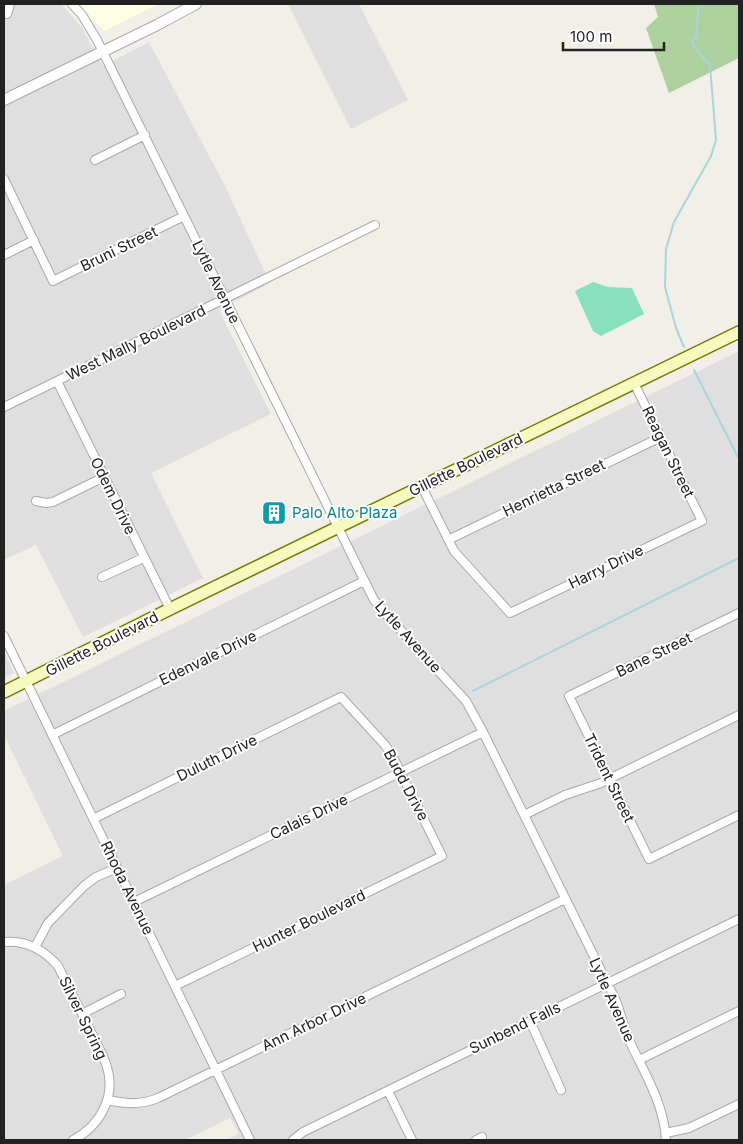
<svg xmlns="http://www.w3.org/2000/svg" width="743" height="1144" font-family="Inter,sans-serif">
	<rect width="100%" height="100%" fill="#f2efe9"/>
	<!-- residential -->
	<path fill="#e0dfdf" d="M4 4 62 5 82 28 103 66 149 42 225 186 270 283 219 310 271 414 151 473 203 578 83 637 36 545 4 560Z
		M288 4H359L408 100 351 129Z
		M739 351V1140H226L239 1134 230 1118 185 1140H4V885L63 856 4 735V711Z
		M4 652 14 673 4 678Z"/>
	<!-- education -->
	<path fill="#ffffe5" d="M79 4H159L104 31Z"/>
	<!-- forest -->
	<path fill="#add19e" d="M654 4H739V58L669 93 646 28 658 17Z"/>
	<!-- pitch -->
	<path fill="#88e0be" d="M593 282 608 287 632 288 644 314 601 336 593 331 575 291Z"/>
	<g fill="none" stroke-linecap="round" stroke-linejoin="round">
		<!-- stream -->
		<path stroke="#aad3df" stroke-width="2" d="M684 347 676 328 665 287 666 249 674 222 711 156 716 140 710 65 692 44 693 39 696 37 699 4
			M694 370 739 459
			M473 691 739 558"/>
		<defs>
			<path id="minor" d="M72 4 82 15 97 40 374 600 383 611 466 701 483 732 616 1001C621 1014 624 1028 630 1042 645 1074 664 1104 666 1140
				M7 14 10 4
				M95 160 145 135
				M4 179 53 281 184 216
				M4 255 34 240
				M57 381 170 609
				M4 407 375 225
				M422 487 454 551 510 613 702 521 634 383
				M36 501 46 503 53 502 104 477
				M448 540 661 437
				M102 577 143 558
				M739 613 569 696 649 859 739 815
				M4 636 250 1140
				M52 735 364 581
				M524 815 565 795 601 783 739 715
				M93 819 341 697 385 745 393 757 439 850 442 856 175 986
				M134 902 483 732
				M4 942C26 940 44 950 58 966 68 987 79 1007 89 1028 95 1041 103 1053 107 1067 116 1097 100 1126 73 1140
				M35 947 48 923 84 886 96 877 117 868
				M82 1014 121 994
				M530 1021 561 1090
				M639 1060 739 1011
				M388 1091 412 1140
				M108 1100C126 1104 141 1105 158 1098L565 899
				M666 1133 689 1128 739 1104
				M293 1140 303 1132 739 919
				M476 1140 482 1137"/>
			<path id="tertiary" d="M4 100 157 25 196 4"/>
			<path id="secondary" d="M4 692 170 609 739 332"/>
		</defs>
		<!-- minor casing -->
		<use href="#minor" stroke="#a9a9a9" stroke-width="10"/>
		<!-- tertiary casing -->
		<use href="#tertiary" stroke="#a9a9a9" stroke-width="12"/>
		<!-- secondary casing -->
		<use href="#secondary" stroke="#707d05" stroke-width="14"/>
		<!-- minor -->
		<use href="#minor" stroke="#fff" stroke-width="8"/>
		<!-- tertiary -->
		<use href="#tertiary" stroke="#fff" stroke-width="10"/>
		<!-- secondary -->
		<use href="#secondary" stroke="#f7fabf" stroke-width="11"/>
	</g>
	<!-- icons -->
	<defs>
		<symbol id="building-square" viewBox="-11 -11 22 22"><rect x="-9" y="-9" width="18" height="18" rx="4" fill="#0f9aa8" stroke="#fff"/><path d="M-4-6H4V6H1V3H-1V6H-4ZM-2.5-4.3h1.7v1.8h-1.7ZM.8-4.3h1.7v1.8H.8ZM-2.5-1h1.7V.8h-1.7ZM.8-1h1.7V.8H.8Z" fill="#fff"/></symbol>
	</defs>
	<g fill-rule="evenodd">
		<use href="#building-square" x="260" y="499" width="28" height="28"/>
	</g>
	<g text-anchor="middle" stroke-width="4" stroke-linejoin="round" paint-order="stroke">
		<!-- street labels -->
		<g font-size="15" fill="#222" stroke="#fff">
			<text transform="translate(119 249) rotate(-26)" y="5">Bruni Street</text>
			<text transform="translate(216 282) rotate(64)" y="5">Lytle Avenue</text>
			<text transform="translate(136 343) rotate(-26)" y="5">West Mally Boulevard</text>
			<text transform="translate(668 452) rotate(64)" y="5">Reagan Street</text>
			<text transform="translate(466 465) rotate(-26)" y="5">Gillette Boulevard</text>
			<text transform="translate(554 488) rotate(-26)" y="5">Henrietta Street</text>
			<text transform="translate(113 496) rotate(64)" y="5">Odem Drive</text>
			<text transform="translate(606 567) rotate(-26)" y="5">Harry Drive</text>
			<text transform="translate(408 637) rotate(48)" y="5">Lytle Avenue</text>
			<text transform="translate(102 644) rotate(-27)" y="5">Gillette Boulevard</text>
			<text transform="translate(654 655) rotate(-26)" y="5">Bane Street</text>
			<text transform="translate(208 658) rotate(-26)" y="5">Edenvale Drive</text>
			<text transform="translate(217 758) rotate(-26)" y="5">Duluth Drive</text>
			<text transform="translate(609 778) rotate(64)" y="5">Trident Street</text>
			<text transform="translate(406 785) rotate(62)" y="5">Budd Drive</text>
			<text transform="translate(309 817) rotate(-26)" y="5">Calais Drive</text>
			<text transform="translate(127 888) rotate(64)" y="5">Rhoda Avenue</text>
			<text transform="translate(309 921) rotate(-26)" y="5">Hunter Boulevard</text>
			<text transform="translate(612 1000) rotate(66)" y="5">Lytle Avenue</text>
			<text transform="translate(83 1018) rotate(64)" y="5">Silver Spring</text>
			<text transform="translate(314 1022) rotate(-26)" y="5">Ann Arbor Drive</text>
			<text transform="translate(515 1028) rotate(-26)" y="5">Sunbend Falls</text>
		</g>
		<!-- culture labels -->
		<g font-size="15" fill="#0d838f" stroke="#fff" text-anchor="start">
			<text x="292" y="518">Palo Alto Plaza</text>
		</g>
	</g>
	<!-- border -->
	<rect width="743" height="1144" fill="none" stroke="#222222" stroke-width="10"/>
	<!-- scale -->
	<path d="M563 42v8h101v-8" fill="none" stroke="#222222" stroke-width="2.5"/>
	<text x="570" y="42" font-size="15" fill="#222222" stroke="#ffffff" stroke-width="4" paint-order="stroke">100 m</text>
</svg>
